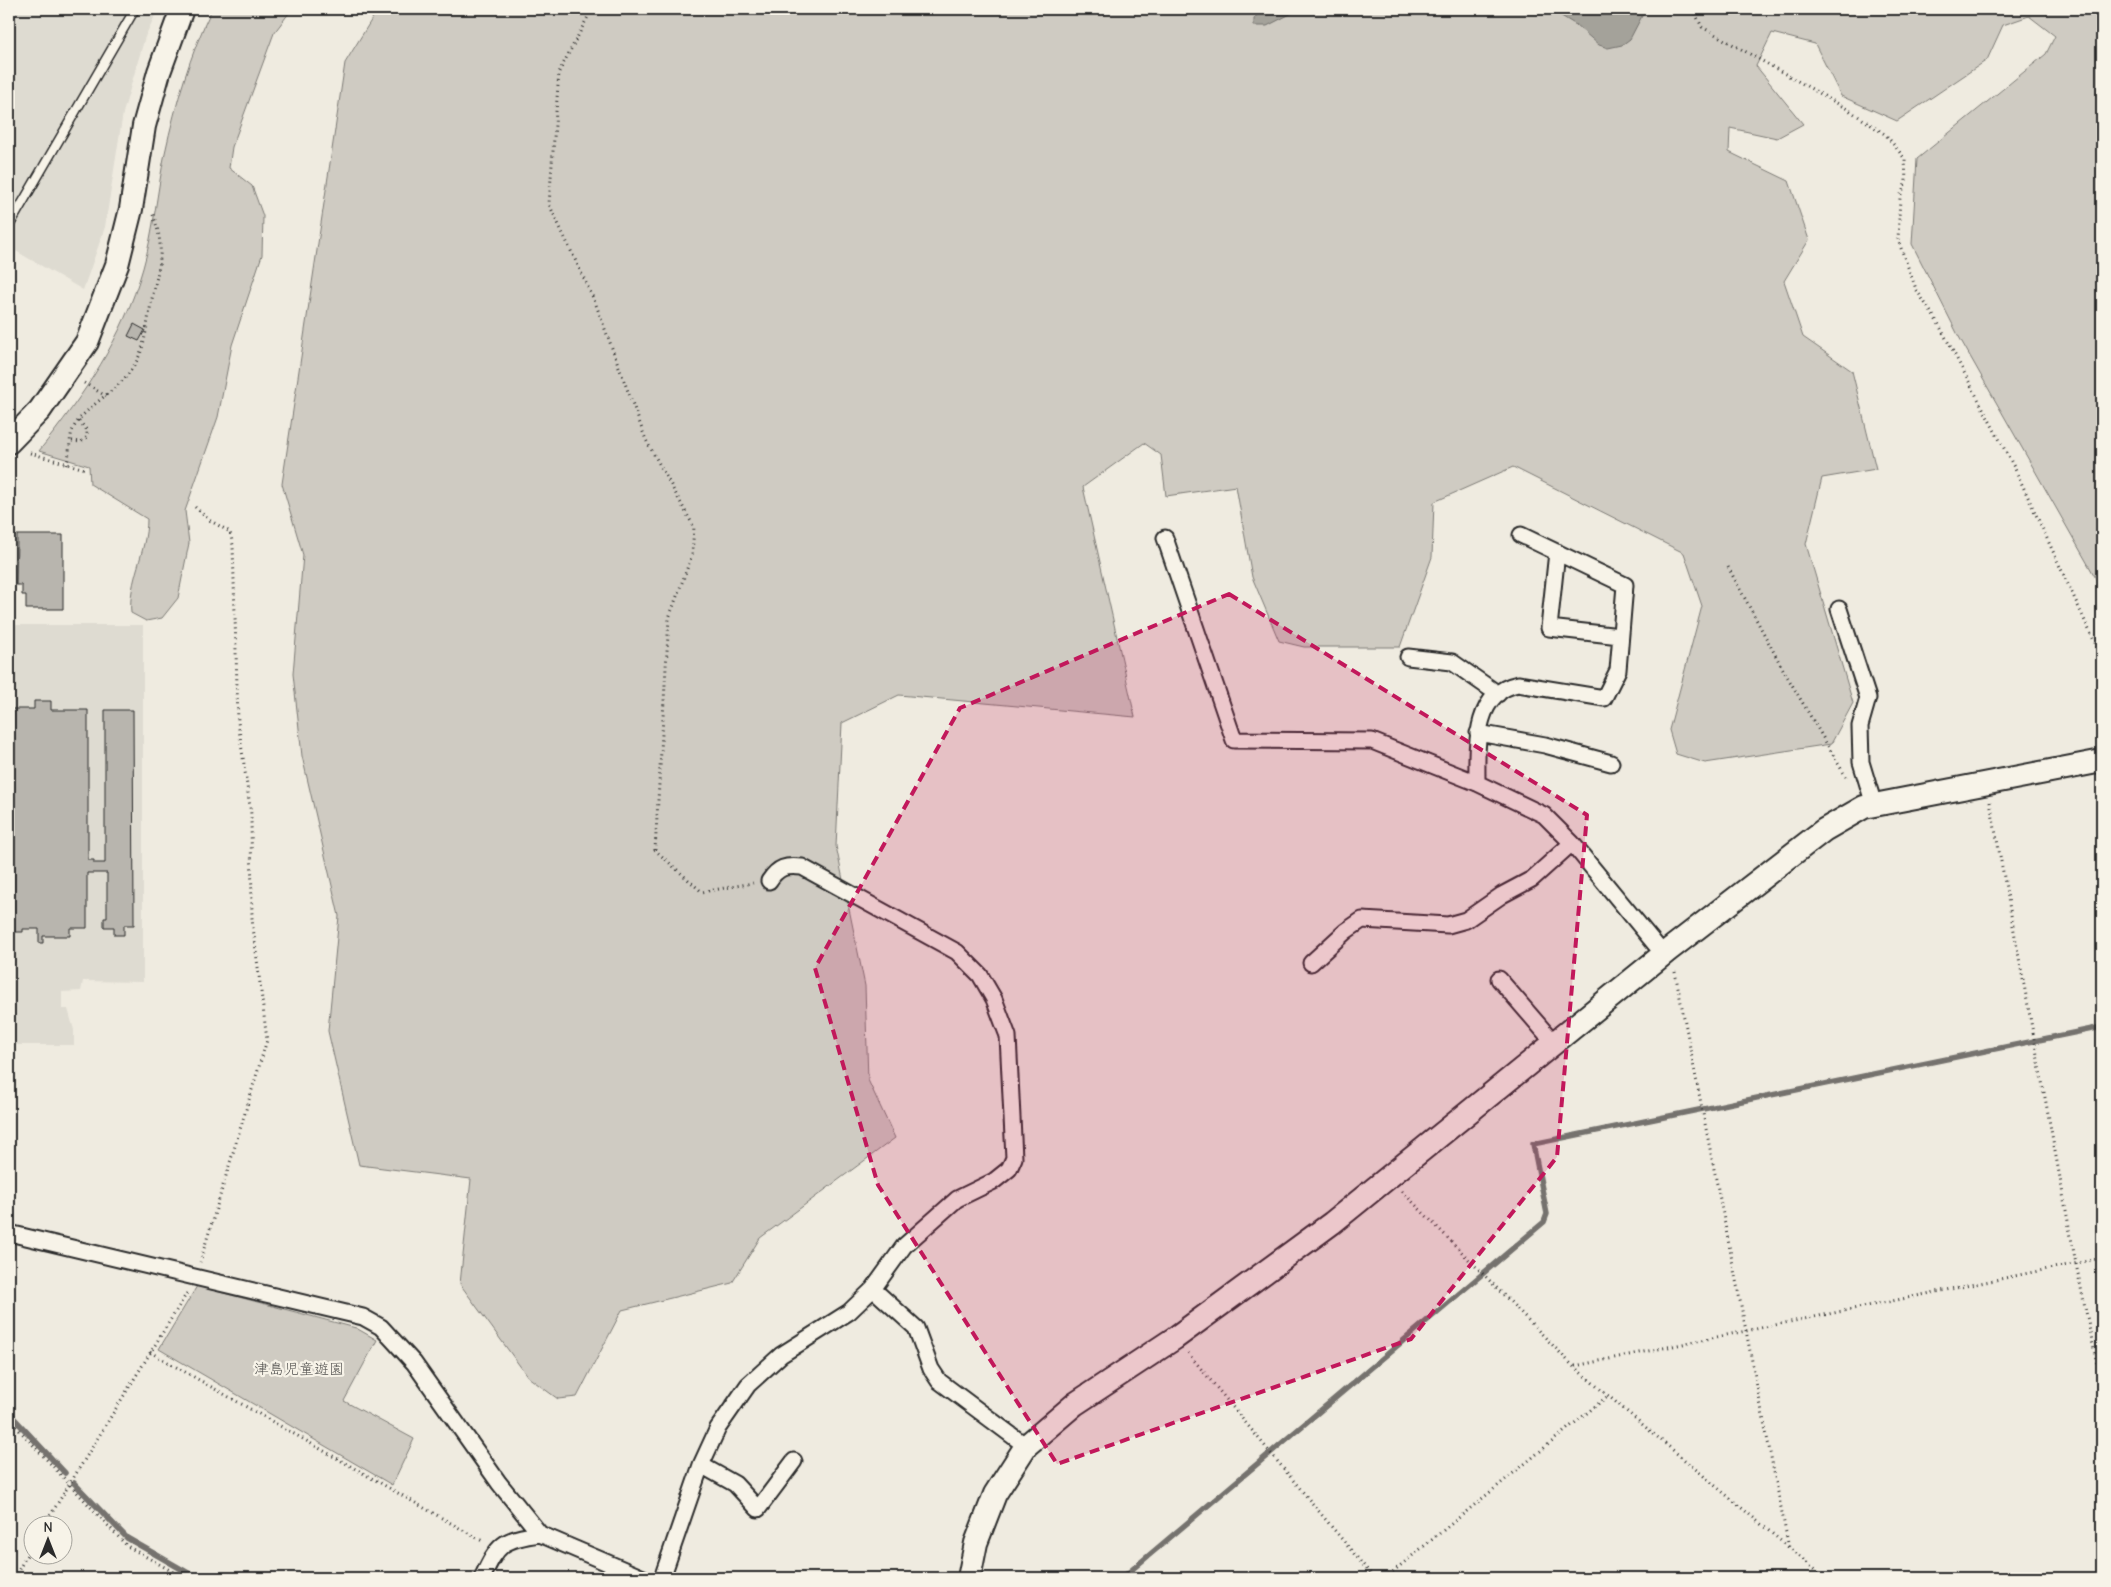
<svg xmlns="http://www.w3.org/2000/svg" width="2111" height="1587" font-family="'Comic Neue','Klee One',sans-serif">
	<rect width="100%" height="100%" fill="#efebe0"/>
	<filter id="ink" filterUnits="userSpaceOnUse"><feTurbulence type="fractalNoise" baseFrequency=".02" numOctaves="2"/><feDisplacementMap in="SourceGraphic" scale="10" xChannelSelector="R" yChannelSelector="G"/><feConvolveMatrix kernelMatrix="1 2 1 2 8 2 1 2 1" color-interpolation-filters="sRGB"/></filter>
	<g filter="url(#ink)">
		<!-- built -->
		<path fill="#dedbd1" d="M9 9H158L145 37 123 113 105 227 83 290 9 247Z
			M9 625H143V982L83 981 81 991 62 992V1009H68L74 1030V1045H9Z"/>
		<!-- green -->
		<path fill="#cfcbc2" stroke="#7d7b76" d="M212 9H292L274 33 232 147 229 168 252 186 263 216 262 255 232 345 218 417 185 511 189 543 178 598 162 618 146 621 131 613C128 581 147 552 147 519L90 484 89 466 39 451C84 395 123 338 143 268 154 230 157 191 165 153 176 103 190 54 212 9Z
			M378 9H2102V589L1958 335 1912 244 1917 159 2046 54 2055 36 2029 16 2003 25 1987 60 1897 121 1841 96 1815 44 1772 33 1756 66 1803 124 1777 138 1730 128 1729 152 1789 181 1809 240 1784 281 1803 337 1852 371 1876 469 1822 478 1806 544 1853 703 1831 744 1705 763 1676 754 1669 730 1702 606 1684 553 1513 467 1434 502 1432 557 1400 647H1304L1279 641 1252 577 1236 486 1166 496 1161 455 1144 443 1083 487 1135 717 899 695 842 723 836 846 865 986 868 1080 895 1138 760 1238 732 1283 622 1310 577 1397 558 1399 528 1377 460 1284 471 1179 359 1165 328 1031 339 916 302 756 293 674 303 555 282 484 345 63Z
			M197 1286 356 1328 377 1340 344 1401 414 1439 392 1485 159 1349Z"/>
		<!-- water -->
		<path fill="#a4a29a" stroke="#74726e" d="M1267 9H1300L1267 26H1254V19L1259 12Z
			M1550 9H1642L1643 14 1630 39 1622 45 1608 48 1599 45 1576 25Z"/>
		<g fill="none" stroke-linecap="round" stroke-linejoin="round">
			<!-- stream -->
			<path stroke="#74726e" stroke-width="5.5" d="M9 1413 65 1473
				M74 1483 127 1538 197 1578
				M1122 1578 1544 1222 1547 1214 1533 1144 2102 1027"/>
		</g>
		<!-- building -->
		<path fill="#b8b5ae" stroke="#2b2b2b" d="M134 324 145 330 139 341 128 336Z
			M17 535H63V609H26V595H22V585H16Z
			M34 701H51V710H88V860H94V863H105V710H133L134 925H124V935H114V927H104V918H107V873H87V928H70V936H43V943H39V929H23V932H12V928H9V709H34Z"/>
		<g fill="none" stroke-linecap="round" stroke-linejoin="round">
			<defs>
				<path id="lane" d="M9 226 135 9"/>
				<path id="street" d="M1165 538 1234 740 1372 741 1477 783 1544 815 1572 843 1664 955
					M1557 552 1549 628 1620 636
					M1839 609 1868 698 1860 726 1861 762 1874 805
					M1408 657 1452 662 1498 694
					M1478 733 1545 745 1611 763
					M1477 783C1477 748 1473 693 1518 684L1604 698 1618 670 1625 585 1521 535
					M1311 963 1346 931 1362 920 1448 925 1466 920 1502 895 1532 879 1572 843
					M1499 979 1555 1044
					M9 1233 363 1317 381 1327 414 1363 499 1483 540 1534 643 1578
					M873 1289 916 1328 931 1369 939 1381 1026 1446
					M701 1465 735 1484 758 1509 794 1461
					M482 1578C498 1544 502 1539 540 1534
					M662 1578 701 1465 718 1428 748 1385 781 1355 849 1312 873 1289 904 1246 957 1199 994 1181 1009 1169 1014 1158 1008 1036 994 999 980 975 957 952 802 867C786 865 778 867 769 881"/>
				<path id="secondary" d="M9 442 40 410 87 342 117 265 131 209 144 126 159 72 182 9
					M969 1578 976 1543 995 1494 1026 1446 1075 1404 1175 1338 1332 1223 1670 949 1824 830 1864 807 2102 761"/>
			</defs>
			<!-- lane casing -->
			<use href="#lane" stroke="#2b2b2b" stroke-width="11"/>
			<!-- street casing -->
			<use href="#street" stroke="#2b2b2b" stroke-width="19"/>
			<!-- secondary casing -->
			<use href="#secondary" stroke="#2b2b2b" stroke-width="26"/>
			<!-- path -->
			<path stroke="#2b2b2b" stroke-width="3" stroke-dasharray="1 4" stroke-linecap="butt" d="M592 9 559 72 549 204 595 302 646 440 694 527 692 555 669 618 655 850 702 892 753 883
				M1693 9 1702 27 1849 110 1886 135 1905 159 1906 182 1900 197 1898 240 1916 289 1938 323 2015 469 2102 658
				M84 383 106 396
				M72 441 81 442 87 437V430L79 421
				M30 453 85 469
				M66 465C71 453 68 438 74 427 83 410 110 394 124 379 145 355 144 339 150 309 157 270 168 253 152 212
				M195 507 209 520 230 532 233 545 238 722 251 814 252 919 267 1040 200 1262
				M1728 567 1784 671 1846 777
				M1990 802 2076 1264 2102 1388
				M1675 972 1789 1548
				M1402 1191 1574 1367 1825 1578
				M150 1352 484 1542
				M1188 1353 1374 1578
				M1575 1366 2102 1258
				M9 1419 127 1546 184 1578
				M45 1524 187 1293
				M14 1578 32 1546
				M1385 1578 1609 1395"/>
			<!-- lane -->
			<use href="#lane" stroke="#f7f3e8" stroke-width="8"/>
			<!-- street -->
			<use href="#street" stroke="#f7f3e8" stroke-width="15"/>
			<!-- secondary -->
			<use href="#secondary" stroke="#f7f3e8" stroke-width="22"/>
		</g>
	</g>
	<!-- marked area -->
	<path fill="#c2185b" fill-opacity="0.2" stroke="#c2185b" stroke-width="4" stroke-dasharray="10 6" stroke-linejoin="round" d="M1229 594 1587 815 1557 1157 1411 1339 1057 1464 878 1185 815 968 960 708Z"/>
	<g text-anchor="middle" stroke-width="4.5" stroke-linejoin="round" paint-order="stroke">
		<!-- park labels -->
		<g font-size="15" fill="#545351" stroke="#f7f3e8">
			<text x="299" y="1374">津島児童遊園</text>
		</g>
	</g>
	<!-- margin -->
	<rect width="2111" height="1587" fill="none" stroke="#f7f3e8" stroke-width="30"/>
	<rect x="15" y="15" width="2081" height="1557" fill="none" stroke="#2b2b2b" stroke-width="2" filter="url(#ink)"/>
	<!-- north arrow -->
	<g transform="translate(48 1540)"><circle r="24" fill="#f7f3e8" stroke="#a5a39c"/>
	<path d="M0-4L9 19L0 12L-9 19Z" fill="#2b2b2b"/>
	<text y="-8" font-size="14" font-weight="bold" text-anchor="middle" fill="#2b2b2b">N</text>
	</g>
</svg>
